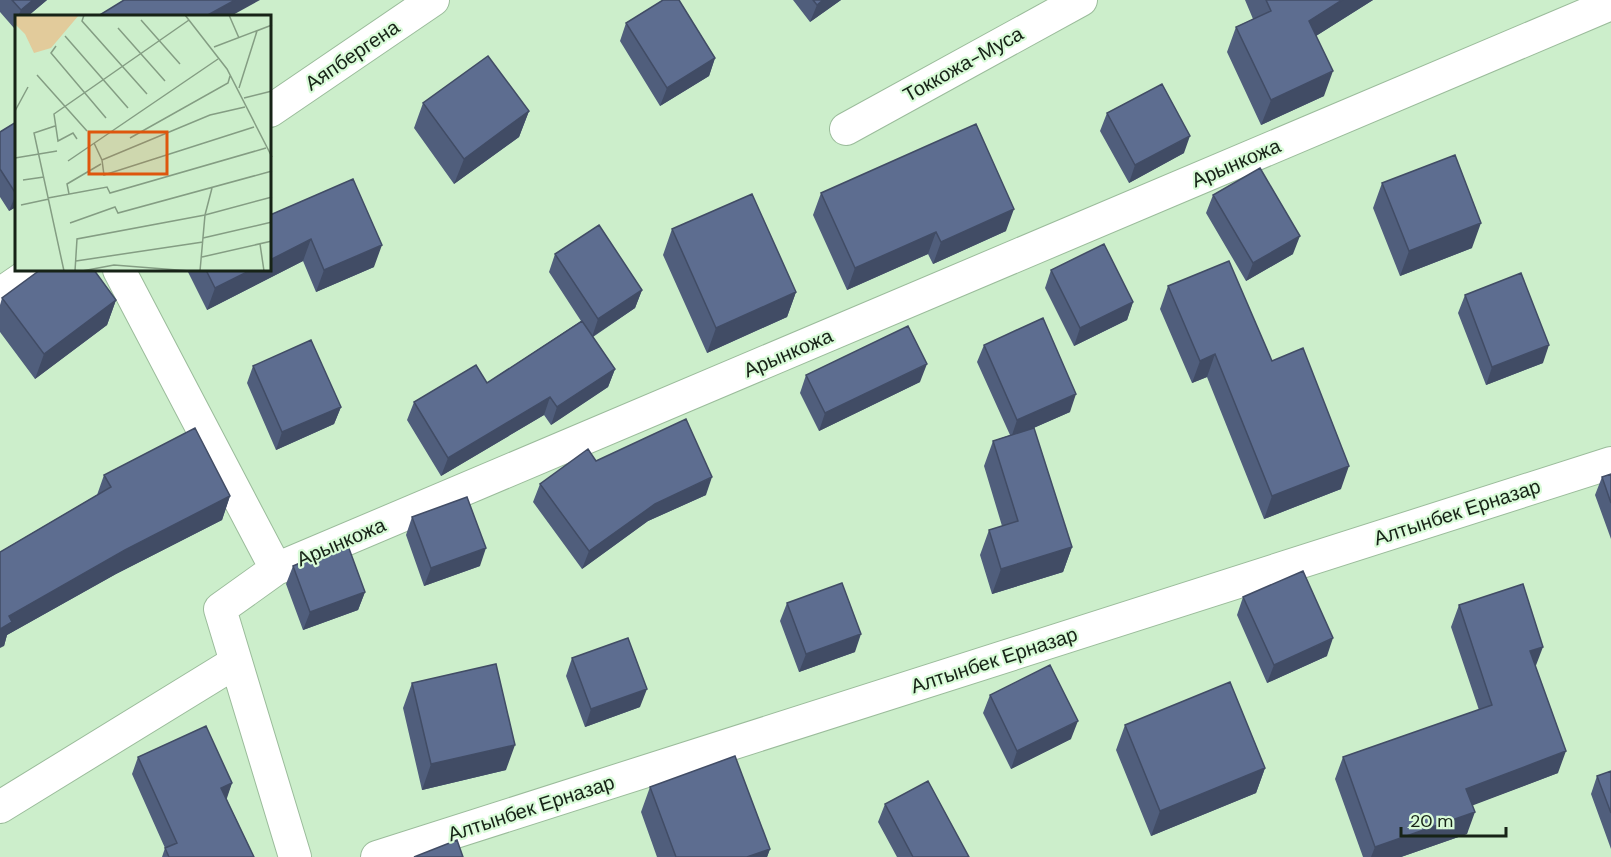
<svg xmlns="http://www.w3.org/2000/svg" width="1611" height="857" font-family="'DM Sans',sans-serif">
	<rect width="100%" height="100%" fill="#cceecb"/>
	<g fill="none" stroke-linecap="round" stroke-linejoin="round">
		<defs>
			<path id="street" d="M270 111 433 0
				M846 129 1081 0
				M119 270 276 569 1611 4
				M0 294 35 270
				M276 569 220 609 295 857
				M0 807 236 662
				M377 857 1611 463"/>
		</defs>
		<!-- street casing -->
		<use href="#street" stroke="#9bbc9b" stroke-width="34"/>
		<!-- street -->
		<use href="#street" stroke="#fff" stroke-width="32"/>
	</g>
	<!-- wall -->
	<path fill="#505e7c" d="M0 0H47L28 16H16V26L14 28 0 12Z
		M793 0H841L810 22Z
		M1245 0H1373L1316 36 1324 96 1261 125 1227 52 1236 27 1253 19Z
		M626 23 715 58 709 76 660 106 620 41Z
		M423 103 529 111 519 137 454 184 414 128Z
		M1107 113 1184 153 1129 183 1100 131Z
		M16 122V207L9 211 0 197V132Z
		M1382 183 1472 248 1400 276 1373 208Z
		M821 193 1006 231 933 264 928 254 847 290 813 215Z
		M1213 195 1293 254 1246 281 1206 213Z
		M270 215 374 267 316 292 303 261 207 310 187 270H270Z
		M672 229 796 292 787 317 707 353 663 255Z
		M555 254 642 290 635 308 593 337 615 369 608 387 551 425 544 415 441 476 407 420 414 402 487 383 581 321 549 272Z
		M1051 270 1133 302 1127 320 1074 346 1045 288Z
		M1168 286 1272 361 1341 489 1264 519 1207 377 1192 383 1160 309Z
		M1465 295 1543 363 1486 385 1458 313Z
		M2 298 116 300 107 325 35 379 0 332V305Z
		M984 345 1070 412 1031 429 1072 547 1063 572 992 594 980 555 989 530 1002 526 984 466 993 441 1010 435 977 362Z
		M253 366 341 407 334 424 276 450 247 383Z
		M806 375 920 382 819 431 800 393Z
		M596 461 706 495 648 521 582 569 533 502 540 484Z
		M1611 474V539L1595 495 1602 477Z
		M104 475 230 496 222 520 116 574 7 635 4 646 0 552 97 495Z
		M412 517 480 566 424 586 406 535Z
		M293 566 365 592 358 610 303 630 286 584Z
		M1243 597 1327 656 1267 683 1237 615Z
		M787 603 855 652 799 672 780 621Z
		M1459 605 1536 668 1558 773 1472 805 1467 834 1401 857H1363L1335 779 1343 757 1479 710 1451 627Z
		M572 658 640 707 585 727 566 676Z
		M412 683 506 770 422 790 403 708Z
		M990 695 1071 739 1011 769 983 713Z
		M1125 725 1265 768 1256 793 1151 836 1116 750Z
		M138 757 232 783 226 798 254 857H162L165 848 132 774Z
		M1611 771V849L1591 794 1597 776Z
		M650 787 770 849 767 857H657L641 812Z
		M885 804 969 857H897L878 822Z"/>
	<!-- shaded-wall -->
	<path fill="#414c65" d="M33 0H47L28 16H18L21 10Z
		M235 0H260L231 16H206Z
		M823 0H841L810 22 817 5Z
		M1342 0H1373L1300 46 1309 21Z
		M715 58 709 76 660 106 667 88Z
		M1333 71 1324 96 1261 125 1271 100Z
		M529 111 519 137 454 184 464 159Z
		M1190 136 1184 153 1129 183 1135 165Z
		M16 193V207L9 211 16 194Z
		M1014 209 1006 231 933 264 941 242Z
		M1481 223 1472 248 1400 276 1409 251Z
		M936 232 928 254 847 290 855 268Z
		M1300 236 1293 254 1246 281 1253 263Z
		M311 239 303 261 207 310 215 288 251 270H270V260Z
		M382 245 374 267 316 292 324 270Z
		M642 290 635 308 592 337 598 319Z
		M796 292 787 317 707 353 716 328Z
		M116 300 107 325 35 379 44 354Z
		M1133 302 1127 320 1074 346 1080 328Z
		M1549 345 1543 363 1486 385 1492 367Z
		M1215 354 1207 377 1192 383 1200 361Z
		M927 364 920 382 819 431 825 413Z
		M615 369 608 387 551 425 557 407Z
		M1076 394 1070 412 1011 438 1017 420Z
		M550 397 544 415 441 476 448 458Z
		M341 407 334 424 276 450 282 432Z
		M1349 466 1341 489 1264 519 1272 496Z
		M712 477 706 495 648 521 582 569 589 551 655 504Z
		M230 496 222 520 116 574 7 635 4 646 0 648V629L9 616 125 550Z
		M1072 547 1063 572 992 594 1001 569Z
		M486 548 480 566 424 586 431 568Z
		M365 592 358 610 303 630 310 612Z
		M861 634 855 652 799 672 806 654Z
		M1333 638 1327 656 1267 683 1274 665Z
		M1543 647 1535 668 1530 651Z
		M647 689 640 707 585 727 591 709Z
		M1078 721 1071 739 1011 769 1017 751Z
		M515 745 506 770 422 790 431 764Z
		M1566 751 1558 773 1458 811 1466 789Z
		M1265 768 1256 793 1151 836 1160 811Z
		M232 783 226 801 221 788Z
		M1475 812 1467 834 1401 857H1371L1375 847Z
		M770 849 767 857H747Z"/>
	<!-- building -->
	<path fill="#5d6d90" stroke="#414c65" stroke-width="1.5" d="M12 0H33L21 10Z
		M124 0H235L206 16H98Z
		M663 0H679L715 58 667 88 626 23Z
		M813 0H823L817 5Z
		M1266 0H1342L1309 21 1333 71 1271 100 1236 27 1271 11Z
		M488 56 529 111 464 159 423 103Z
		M1162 84 1190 136 1135 165 1107 113Z
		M16 122V194L0 169V132Z
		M976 124 1014 209 941 242 936 232 855 268 821 193Z
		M1455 155 1481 223 1409 251 1382 183Z
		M1260 168 1300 236 1253 263 1213 195Z
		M353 179 382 245 324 270 311 239 270 260V215Z
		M752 194 796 292 716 328 672 229Z
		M599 225 642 290 598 319 555 254Z
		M1104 244 1133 302 1080 328 1051 270Z
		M1229 261 1272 361 1303 348 1349 466 1272 496 1215 354 1200 361 1168 286Z
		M40 270H94L116 300 44 354 2 298Z
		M206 270H251L215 288Z
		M1521 273 1549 345 1492 367 1465 295Z
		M1043 318 1076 394 1017 420 984 345Z
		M582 321 615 369 557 407 550 397 448 458 414 402 476 365 487 383Z
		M908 326 927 364 825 413 806 375Z
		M311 340 341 407 282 432 253 366Z
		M686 419 712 477 655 504 589 551 540 484 588 449 596 461Z
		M195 428 230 496 125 550 9 616 12 622 0 629V552L111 487 104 475Z
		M1034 428 1072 547 1001 569 989 530 1018 521 993 441Z
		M1611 474V503L1602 477Z
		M467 497 486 548 431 568 412 517Z
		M347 543 365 592 310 612 293 566Z
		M1303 571 1333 638 1274 665 1243 597Z
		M842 583 861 634 806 654 787 603Z
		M1523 584 1543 647 1530 651 1566 751 1466 789 1475 812 1375 847 1343 757 1492 705 1459 605Z
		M628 638 647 689 591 709 572 658Z
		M496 664 515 745 431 764 412 683Z
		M1050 665 1078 721 1017 751 990 695Z
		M1230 682 1265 768 1160 811 1125 725Z
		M206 726 232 783 221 788 254 857H169L165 848 177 843 138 757Z
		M735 756 770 849 747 857H676L650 787Z
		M1611 771V813L1597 776Z
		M928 781 969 857H913L885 804Z
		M457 840 463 857H414Z"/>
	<g text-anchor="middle" stroke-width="4.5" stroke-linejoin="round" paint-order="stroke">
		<!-- street labels -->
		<g font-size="20" fill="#172317" stroke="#d9fbd8">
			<text transform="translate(352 55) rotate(-34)" y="7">Аяпбергена</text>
			<text transform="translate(963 64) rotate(-29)" y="7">Токкожа-Муса</text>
			<text transform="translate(1236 163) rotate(-23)" y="7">Арынкожа</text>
			<text transform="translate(788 353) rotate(-23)" y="7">Арынкожа</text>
			<text transform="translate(1457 512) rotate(-18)" y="7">Алтынбек Ерназар</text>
			<text transform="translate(341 542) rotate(-23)" y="7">Арынкожа</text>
			<text transform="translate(994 660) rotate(-18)" y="7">Алтынбек Ерназар</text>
			<text transform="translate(531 808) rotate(-18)" y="7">Алтынбек Ерназар</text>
		</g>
	</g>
	<!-- overview -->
	<g transform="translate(15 15)">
		<rect width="256" height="256" fill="#cceecb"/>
		<path d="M0 0H64L36 33 19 38 10 19 0 9Z" fill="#e2cb9b"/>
		<path fill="none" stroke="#849d83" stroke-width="1.5" d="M69 0 67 6 132 79M170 0 212 54 257 142M214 0 224 23M126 5 165 49M103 13 150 66M50 21 113 93M41 31 36 38 91 103M199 32 257 10M22 60 72 116M224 73 242 16M229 83 257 76M0 96 13 72M40 111 19 118 49 256M115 123 213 68 215 61M62 124 58 118 43 126 39 99 174 5M79 128 87 145 195 100 230 92M0 143 42 136M87 145 89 160 239 112M53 146 203 44M8 165 29 162M54 179 52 169 86 149M33 183 92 172 95 178 251 133M6 190 34 184M55 208 100 192 103 198 257 156M188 223 257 207M245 229 249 256M187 242 257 226M61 246 188 227M60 256 62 224 190 200 257 182M67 256 99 250 175 256M185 256 190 200 197 173"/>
		<path fill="#de560d" fill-opacity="0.15" stroke="#de560d" stroke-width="3" d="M74 117H152V159H74Z"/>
		<rect width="256" height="256" fill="none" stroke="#172317" stroke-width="3"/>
	</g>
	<!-- scale -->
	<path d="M1401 827v9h105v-9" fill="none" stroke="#172317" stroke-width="3"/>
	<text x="1410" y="827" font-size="18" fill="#172317" stroke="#d9fbd8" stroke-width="4.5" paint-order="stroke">20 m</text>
</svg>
